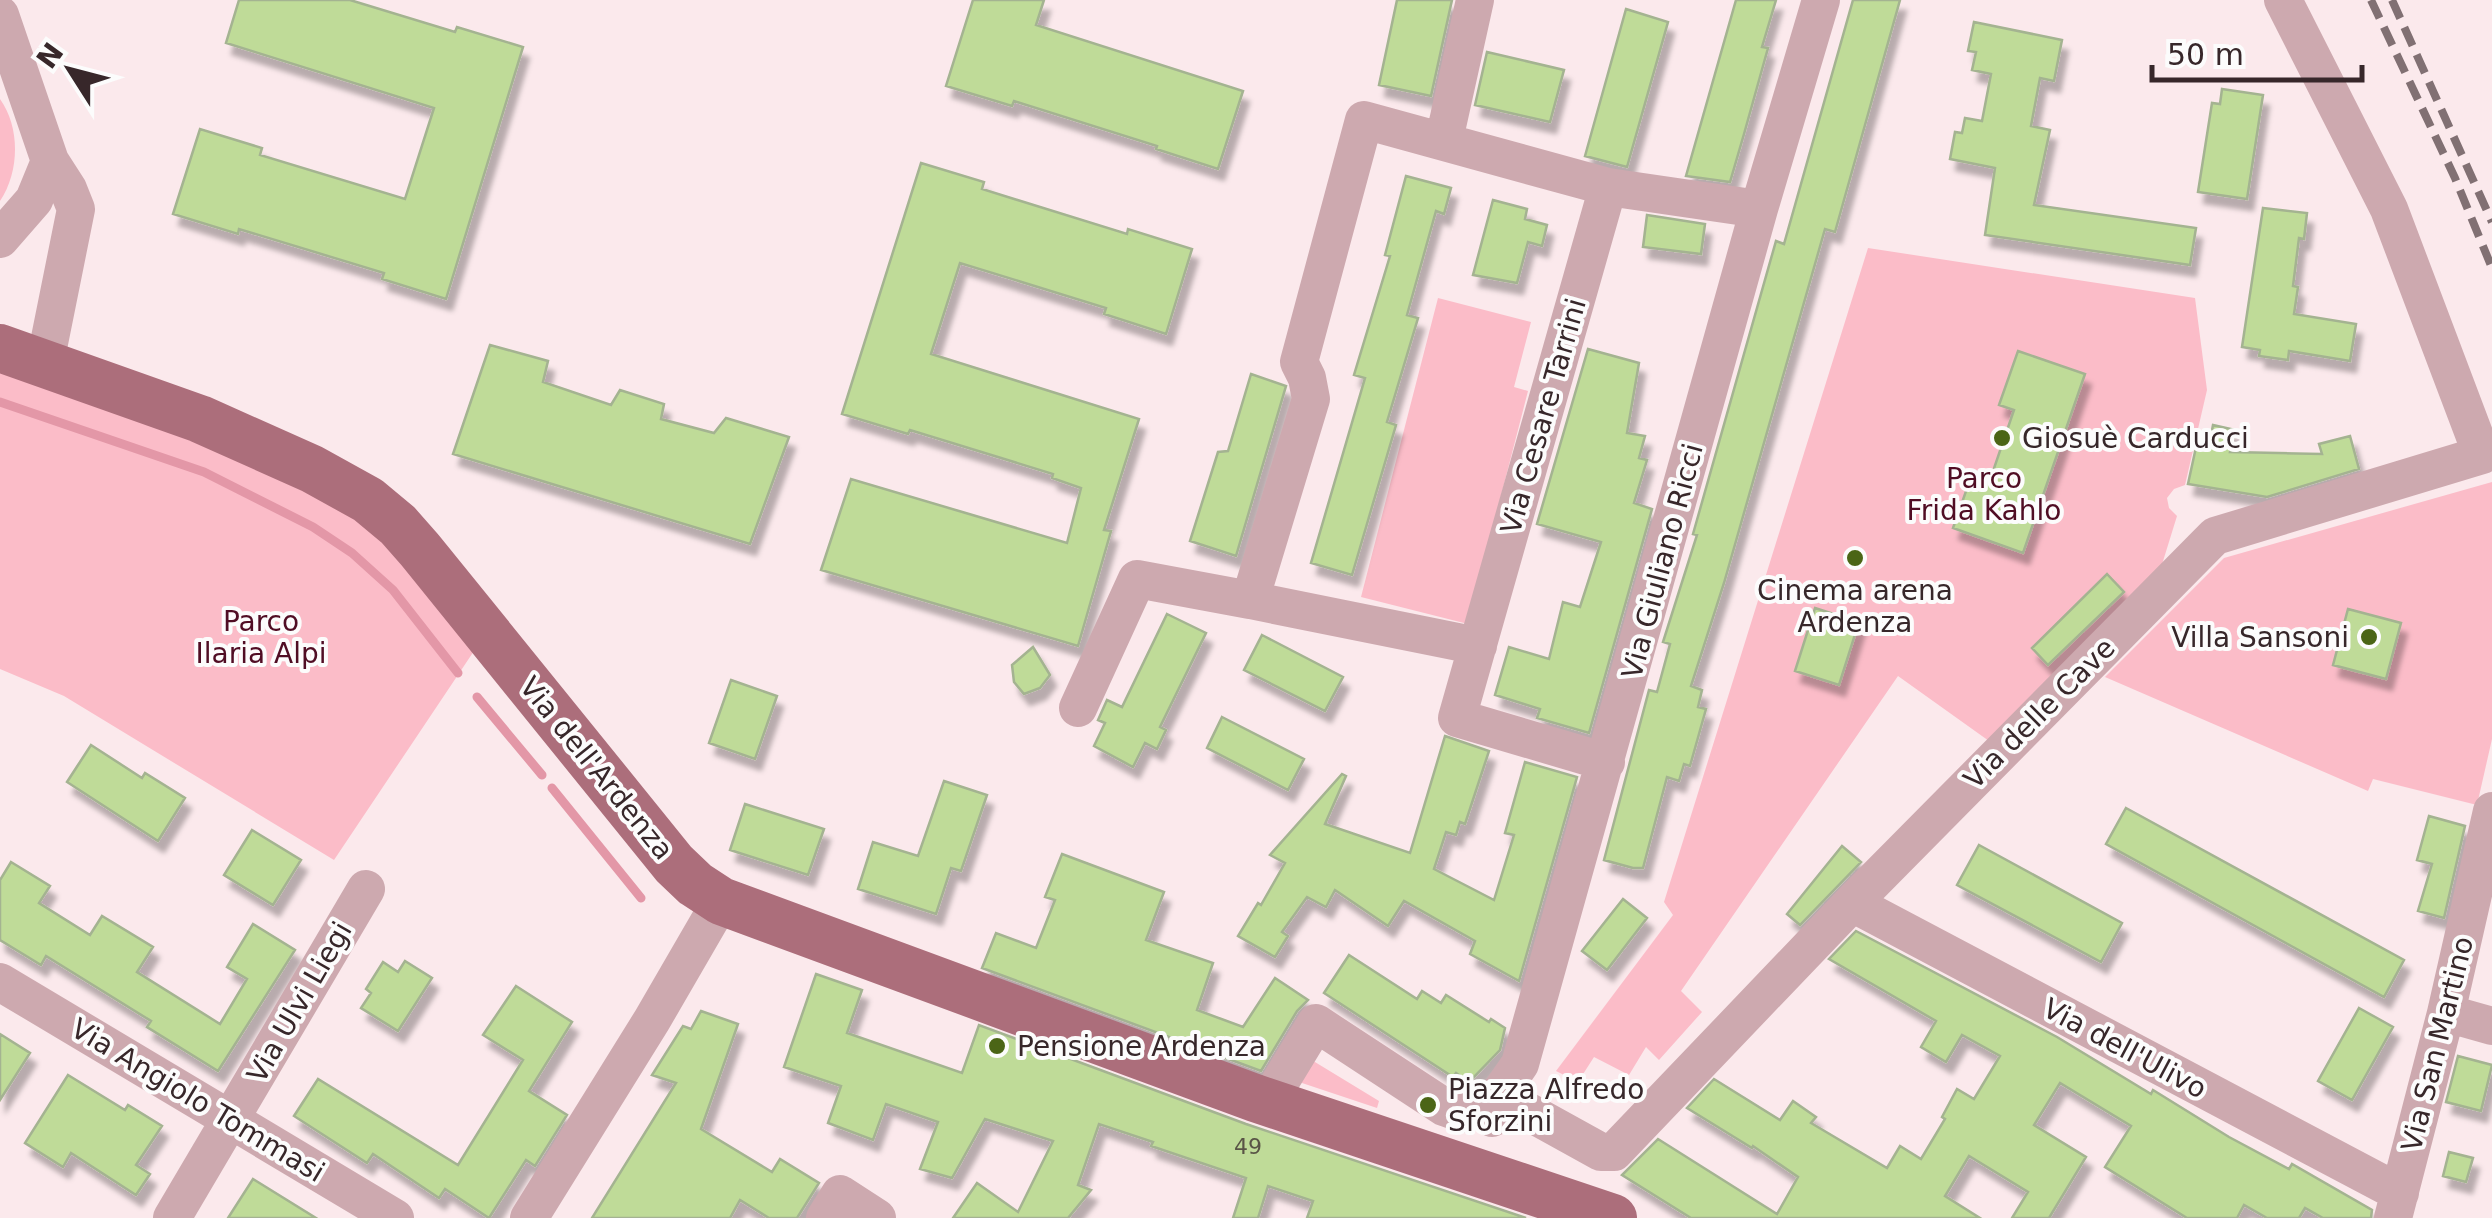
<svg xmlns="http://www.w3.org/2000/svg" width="2492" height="1218" font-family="'DejaVu Sans',sans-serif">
	<defs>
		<filter id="shadow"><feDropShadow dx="6" dy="11" stdDeviation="2.5" flood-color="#0004"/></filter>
	</defs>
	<rect width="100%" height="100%" fill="#fbe9ec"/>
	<!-- green -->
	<path fill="#fbbcc8" d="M0 99C20 127 20 171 0 201Z
		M1868 248 2195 298 2207 390 2185 485 2174 489 2167 498 2169 508 2177 516 2155 587 1989 741 1898 676 1681 991 1702 1012 1659 1060 1646 1047 1629 1075 1594 1057 1578 1082 1556 1071 1673 915 1664 902Z
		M1438 298 1531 322 1514 387 1528 391 1468 624 1361 597Z
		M0 371 195 432 362 520 478 645 334 860 64 696 0 669Z
		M2492 482V739L2477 805 2373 779 2368 791 2105 677 2224 558Z
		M1310 1059 1379 1101 1377 1108 1296 1081Z"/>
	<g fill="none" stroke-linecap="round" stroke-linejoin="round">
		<!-- stream -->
		<path stroke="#e397a7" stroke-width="9" d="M0 402 204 472 313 527 352 553 393 590 458 673
			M477 697 542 775
			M552 788 641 898"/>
	</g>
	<!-- building -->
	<path fill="#bfdb98" stroke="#a4b391" stroke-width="2.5" filter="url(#shadow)" d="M239 0H350L455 32 457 27 523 47 446 299 382 279 384 273 239 229 238 234 173 214 200 129 262 148 260 155 405 199 434 108 226 43Z
		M973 0H1044L1036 25 1243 91 1218 169 1156 149 1157 146 1014 101 1012 106 946 86Z
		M1397 0H1452L1431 96 1379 85Z
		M1736 0H1776L1762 47 1768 48 1744 134 1730 182 1686 176Z
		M1853 0H1900L1835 232 1825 229 1724 583 1691 686 1702 690 1698 707 1706 709 1690 766 1684 764 1679 781 1667 777 1643 868H1633L1604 860 1649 690 1657 692 1670 644 1663 642 1697 535 1693 534 1776 241 1784 244Z
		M1626 9 1668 22 1627 167 1585 156Z
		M1974 22 2062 40 2054 81 2040 78 2031 126 2050 130 2034 205 2196 228 2190 265 1985 235 1995 168 1950 159 1955 132 1962 133 1965 118 1982 121 1991 74 1972 70 1976 52 1968 51Z
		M1487 52 1564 70 1550 122 1475 105Z
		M2222 89 2263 95 2247 199 2198 192 2212 103 2220 104Z
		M921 163 984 182 982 189 1127 234 1128 229 1192 249 1166 334 1104 314 1106 308 960 263 931 354 1139 419 1104 530 1111 531 1078 646 821 570 851 479 1067 543 1081 488 1052 478 1053 474 910 430 908 434 842 414Z
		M1406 176 1451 188 1444 214 1436 211 1407 315 1418 318 1387 422 1396 425 1352 575 1311 563 1365 378 1354 375 1390 256 1385 255Z
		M1493 200 1527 209 1525 219 1547 225 1542 246 1528 242 1517 283 1473 275Z
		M2263 208 2307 213 2304 239 2299 238 2293 286 2298 287 2294 314 2356 324 2350 361 2289 351 2288 360 2259 356 2260 350 2242 347Z
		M1647 215 1705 224 1701 254 1643 247Z
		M490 345 548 361 543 382 611 405 620 390 664 404 661 419 714 433 726 418 789 437 750 544 453 454Z
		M1588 349 1639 363 1627 433 1645 436 1639 458 1647 460 1634 503 1652 509 1589 733 1537 718 1540 709 1495 695 1509 647 1549 659 1563 602 1580 607 1601 542 1537 524Z
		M2018 351 2085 374 2023 553 1953 528 1971 477 1989 483 2014 410 1999 405Z
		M1251 374 1286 386 1236 556 1190 541 1218 452 1228 451Z
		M2213 425 2235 430 2230 452 2322 454 2319 444 2350 436 2359 469 2267 497 2188 484 2198 438 2210 441Z
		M2107 574 2124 592 2048 665 2032 648Z
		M1815 608 1859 622 1839 685 1795 671Z
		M2348 609 2401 623 2386 679 2333 665Z
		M1167 614 1206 633 1160 727 1166 730 1157 749 1145 743 1133 767 1094 746 1105 723 1098 720 1107 700 1122 707Z
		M1262 635 1343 677 1325 711 1244 670Z
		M1033 647 1050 675 1040 688 1024 694 1014 682 1012 665Z
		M731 680 777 696 755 759 709 743Z
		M1222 717 1304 759 1288 790 1207 748Z
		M1445 736 1489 751 1465 824 1460 822 1456 835 1446 832 1434 869 1494 900 1514 835 1505 833 1525 762 1577 777 1519 981 1470 954 1475 941 1404 901 1388 926 1335 890 1326 907 1307 897 1282 932 1288 936 1275 957 1238 936 1258 903 1261 905 1285 863 1270 855 1342 774 1346 776 1325 824 1410 853Z
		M91 745 142 778 145 773 185 798 158 841 67 782Z
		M944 781 987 795 961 871 951 868 936 914 858 889 873 842 918 856Z
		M745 804 824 829 808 875 730 850Z
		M2126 808 2404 960 2384 997 2106 844Z
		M2429 816 2465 826 2444 918 2418 911 2432 864 2417 860Z
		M252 830 301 860 273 905 224 875Z
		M1979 845 2122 923 2101 962 1957 885Z
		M1842 846 1861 862 1800 925 1787 914Z
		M1062 854 1164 892 1146 940 1213 963 1197 1010 1243 1027 1275 978 1308 1000 1297 1011 1261 1071 982 968 996 933 1036 948 1055 900 1045 897Z
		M11 862 50 886 39 903 90 935 102 916 153 947 137 972 220 1024 247 979 227 967 253 924 295 950 218 1071 147 1027 151 1021 46 956 41 965 0 940V880Z
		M1623 899 1647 918 1607 970 1582 951Z
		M1856 931 2057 1037 2151 1094 2153 1090 2229 1137 2289 1169 2292 1164 2372 1210 2371 1218H2323L2305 1208 2299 1218H2267L2244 1205 2237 1218H2187L2105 1167 2131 1126 2060 1083 2034 1125 2086 1157 2049 1218H2012L2028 1192 1969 1156 1945 1196 1980 1218H1691L1622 1175 1658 1139 1777 1214 1798 1177 1753 1146 1752 1148 1687 1108 1714 1079 1780 1120 1793 1101 1816 1117 1811 1123 1887 1168 1900 1146 1921 1159 1945 1119 1942 1117 1957 1089 1974 1099 2000 1056 1962 1035 1946 1062 1921 1047 1936 1021 1829 959Z
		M1349 955 1417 999 1422 991 1441 1003 1446 995 1489 1022 1491 1019 1505 1028 1500 1050 1469 1082 1456 1073 1453 1077 1324 993Z
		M405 961 432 978 398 1031 361 1008 371 993 366 989 383 962 398 972Z
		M816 974 862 990 847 1033 962 1073 979 1025 1246 1124 1526 1218H1307L1313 1201 1268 1186 1258 1218H1233L1246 1178 1151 1146 1153 1142 1099 1124 1078 1185 1091 1190 1068 1218H953L977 1183 1018 1212 1053 1141 985 1119 952 1178 920 1169 938 1122 886 1104 873 1140 828 1123 841 1086 784 1067Z
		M516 986 572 1022 529 1091 567 1115 535 1166 526 1160 489 1218 445 1189 439 1198 373 1154 367 1163 294 1116 318 1079 458 1165 523 1060 483 1035Z
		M2359 1008 2393 1027 2352 1100 2318 1081Z
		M701 1011 738 1024 701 1129 772 1172 780 1159 819 1183 797 1218H769L740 1200 730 1218H592L676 1083 652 1075 683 1026 691 1029Z
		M0 1034 30 1053 0 1100Z
		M2458 1056 2492 1065 2481 1111 2446 1102Z
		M68 1075 125 1110 128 1105 162 1126 136 1165 150 1174 136 1195 71 1153 63 1167 25 1143Z
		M2449 1152 2473 1158 2466 1182 2443 1176Z
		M253 1179 316 1218H228Z"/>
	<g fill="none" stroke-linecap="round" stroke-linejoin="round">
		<!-- minor -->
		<path stroke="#cda9af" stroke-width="38" d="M0 15 50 161 68 189 76 209 45 363
			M1444 140 1475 0
			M0 239 34 200 50 161
			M1478 646 1250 600 1311 399 1307 378 1299 362 1364 120 1608 187
			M1078 708 1137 579 1250 600
			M1606 762 1457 718 1608 187 1759 209
			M1852 903 2400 1193
			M0 982 395 1218
			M2446 1013 2492 1026
			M1268 1102 1316 1023 1444 1107 1464 1114
			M1486 1113 1520 1064 1759 209 1821 0
			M1492 1118 1512 1109 1525 1110 1601 1152H1614L1852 903 2215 536 2482 455 2389 209 2283 0
			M172 1218 366 889
			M529 1218 652 1020 721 901
			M825 1218 840 1194 877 1218
			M2393 1218 2446 1013 2492 811"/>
		<!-- major -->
		<path stroke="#ac6e7b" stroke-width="48" d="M0 348 200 419 312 469 368 500 398 525 420 550 674 864 695 884 721 901 1255 1098 1613 1218"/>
		<!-- rail -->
		<path stroke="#817073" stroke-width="8" stroke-dasharray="20 10" stroke-linecap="butt" d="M2371 0 2455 178 2492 268
			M2392 0 2492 222"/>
	</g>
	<!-- markers -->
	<g fill="#4b6516" stroke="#fcfcfc" stroke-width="4">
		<circle cx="2002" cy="438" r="10"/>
		<circle cx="1855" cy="558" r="10"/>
		<circle cx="2369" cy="637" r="10"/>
		<circle cx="997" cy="1046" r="10"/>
		<circle cx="1428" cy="1105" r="10"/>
	</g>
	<g text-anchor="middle" stroke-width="8" stroke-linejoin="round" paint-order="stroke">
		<!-- number labels -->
		<g font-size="22" fill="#595446">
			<text x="1248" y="1154">49</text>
		</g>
		<!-- street labels -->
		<g font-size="28" fill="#37272a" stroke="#fcfcfc">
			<text transform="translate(1543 416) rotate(-74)" y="10">Via Cesare Tarrini</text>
			<text transform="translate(1662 561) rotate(-75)" y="10">Via Giuliano Ricci</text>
			<text transform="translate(2039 713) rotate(-45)" y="10">Via delle Cave</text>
			<text transform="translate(597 768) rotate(51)" y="10">Via dell'Ardenza</text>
			<text transform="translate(299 1002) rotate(-60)" y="10">Via Ulvi Liegi</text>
			<text transform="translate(2437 1044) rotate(-76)" y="10">Via San Martino</text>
			<text transform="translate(2125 1048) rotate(28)" y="10">Via dell'Ulivo</text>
			<text transform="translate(198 1100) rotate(31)" y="10">Via Angiolo Tommasi</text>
		</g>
		<!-- poi labels -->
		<g font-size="28" fill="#37272a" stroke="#fcfcfc" text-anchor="start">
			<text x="2022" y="448">Giosuè Carducci</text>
			<text x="1855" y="600" text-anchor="middle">Cinema arena<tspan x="1855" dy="32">Ardenza</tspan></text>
			<text x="2349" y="647" text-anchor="end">Villa Sansoni</text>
			<text x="1017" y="1056">Pensione Ardenza</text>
			<text x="1448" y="1099">Piazza Alfredo<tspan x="1448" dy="32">Sforzini</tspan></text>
		</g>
		<!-- park labels -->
		<g font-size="28" fill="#500d24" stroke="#fcfcfc">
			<text x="1984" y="488">Parco<tspan x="1984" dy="32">Frida Kahlo</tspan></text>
			<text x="261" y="631">Parco<tspan x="261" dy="32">Ilaria Alpi</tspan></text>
		</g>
	</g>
	<!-- north arrow -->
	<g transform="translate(70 70) rotate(306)" stroke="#fcfcfc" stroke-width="8" paint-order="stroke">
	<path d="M0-8L18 38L0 25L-18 38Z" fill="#37272a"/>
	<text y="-15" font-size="28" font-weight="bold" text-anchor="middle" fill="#37272a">N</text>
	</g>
	<!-- scale -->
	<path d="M2152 65v15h210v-15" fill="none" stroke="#37272a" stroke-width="5"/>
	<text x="2167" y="65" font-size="30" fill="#37272a" stroke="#fcfcfc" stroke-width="8" paint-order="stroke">50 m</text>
</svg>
